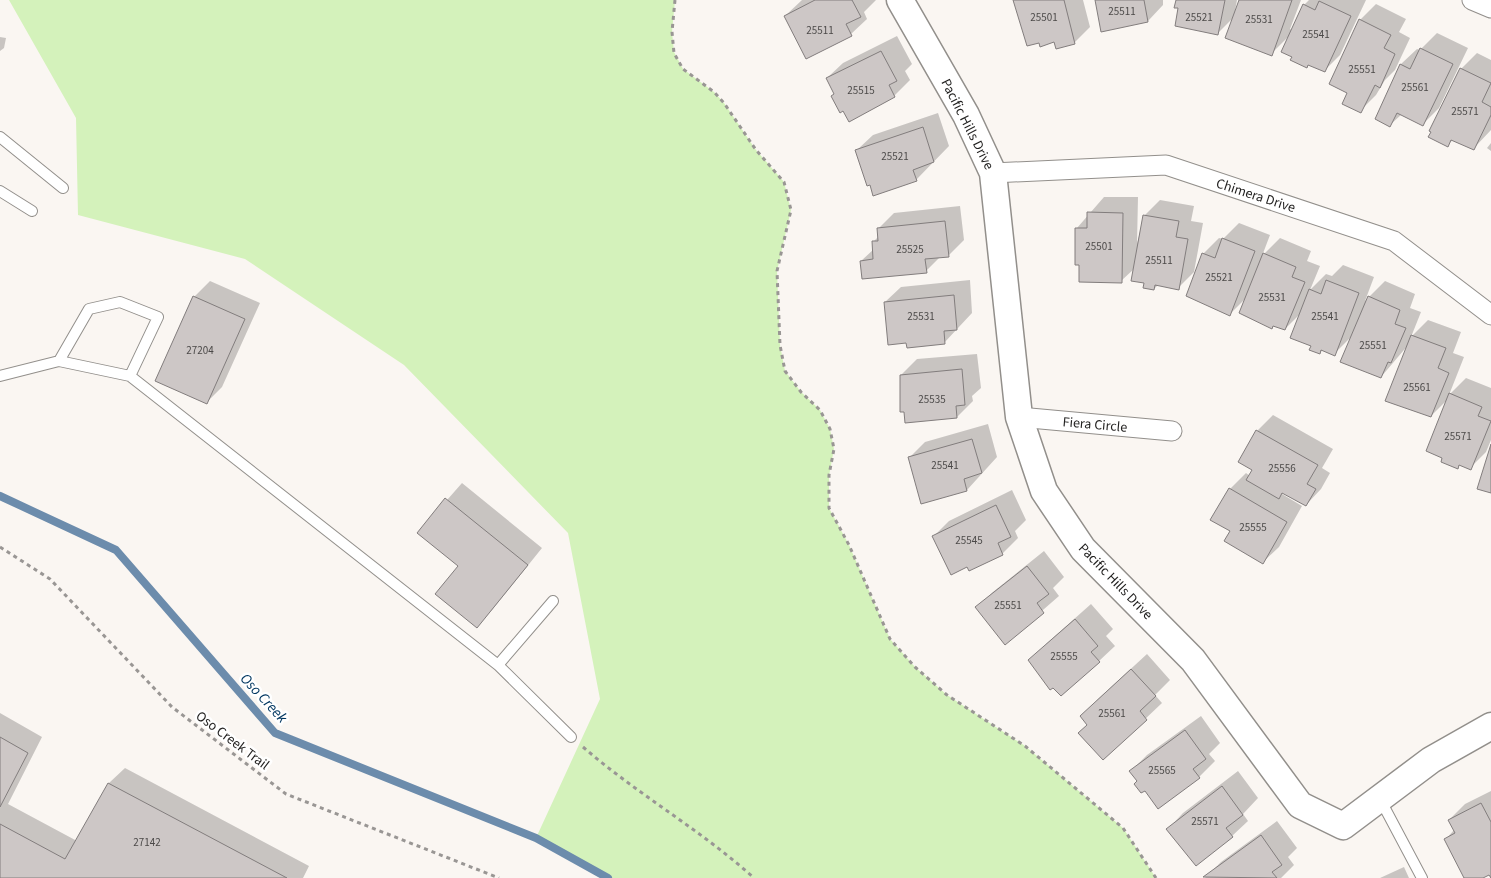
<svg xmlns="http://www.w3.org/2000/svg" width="1491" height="878" font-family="'Source Sans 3',sans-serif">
	<rect width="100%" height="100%" fill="#faf6f2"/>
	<!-- green -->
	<path fill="#d4f2bb" d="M9 0H675L672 32 674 52 683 69 714 92 724 103 756 150 784 182 791 210 777 271 780 345 785 371 801 392 820 410 830 429 834 449 829 476V508L849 545 890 639 915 667 947 695 1025 746 1123 828 1156 878H608L536 838 600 699 568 533 404 365 245 259 78 215 76 118Z"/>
	<!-- shadow -->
	<path fill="#0003" d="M802 0H876L864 12 867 19 851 34 785 16Z
		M1015 0H1083L1090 27 1074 43 1055 41Z
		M1096 0H1163V5L1148 21Z
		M1177 0H1237L1235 11 1241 0H1301L1290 29 1292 30 1304 5 1309 0H1366L1340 55 1324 71 1309 64 1306 67 1293 56 1288 37 1271 54 1234 17 1218 33 1180 7Z
		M1376 4 1406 19 1399 32 1410 38 1395 70 1385 80 1376 95 1360 111 1349 92 1360 20Z
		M1437 33 1468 48 1439 108 1423 124 1402 114 1390 125 1376 119 1401 64 1417 49 1420 50Z
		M897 36 912 64 905 71 910 80 894 96 849 120 827 78 843 63Z
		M0 37 6 38 4 48 0 51Z
		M1477 53 1491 60V130L1474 148 1453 140 1447 145 1433 131 1461 69Z
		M938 113 949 146 916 180 857 150 873 135Z
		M1491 143V151L1487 148Z
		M1104 197H1138L1137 244 1144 216 1160 200 1194 206 1191 221 1203 223 1194 272 1178 288 1158 285 1154 289 1135 268 1121 281 1077 228Z
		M960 206 964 240 948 256H941L926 271 861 261 874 249 873 242 879 236 878 229 894 213Z
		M1239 223 1270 235 1262 256 1280 238 1311 251 1307 261 1320 266 1310 290 1326 274 1332 276 1343 265 1374 277 1365 301 1385 281 1415 294 1410 308 1421 312 1411 337 1428 320 1461 332 1453 353 1464 357 1449 395 1466 378 1491 388V440L1486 452 1470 468 1461 464 1457 467 1448 399 1431 416 1409 344 1381 377 1352 336 1334 354 1323 350 1319 353 1313 345 1301 313 1285 329 1274 325 1272 327 1247 297 1230 314 1203 254 1219 238 1223 239Z
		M970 280 972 313 944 343 907 342 885 302 901 287Z
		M210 281 260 303 222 387 207 402 157 380 195 296Z
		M977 354 981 388 972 396 973 401 957 417 901 375 917 359Z
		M1273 415 1333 449 1322 468 1330 473 1321 489 1306 505 1284 492 1282 494 1302 506 1279 547 1263 562 1231 531 1230 489 1246 473 1250 476 1254 470 1257 431Z
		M988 424 997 457 967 490 922 503 909 458 925 442Z
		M462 483 542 548 492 610 477 626 459 566 418 533Z
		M1012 490 1026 520 1015 531 1018 538 1002 554 970 569 933 537 949 521Z
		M1044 551 1064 577 1053 588 1059 596 1005 643 977 607 993 592Z
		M1091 604 1113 629 1106 636 1115 646 1099 661 1046 644Z
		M1147 654 1170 680 1155 695 1162 703 1103 759 1089 724 1097 700Z
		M0 713 42 737 8 804 77 841 109 783 125 768 309 866 303 878H0Z
		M1201 716 1220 743 1209 754 1215 761 1199 777 1138 781 1131 771 1147 755Z
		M1238 771 1258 798 1243 814 1248 821 1232 836 1168 829 1183 813Z
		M1491 791V876L1490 873 1480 878H1466L1446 839 1454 830 1449 820 1465 804Z
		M1277 821 1297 848 1288 857 1294 865 1281 878H1205L1221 862Z
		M1404 867 1409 878H1380Z"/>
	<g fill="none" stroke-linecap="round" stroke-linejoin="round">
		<!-- stream -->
		<path stroke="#6c8cac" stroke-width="8" d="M0 496 116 550 275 733 536 838 608 878"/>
	</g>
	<!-- building -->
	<path fill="#cdc7c6" stroke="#827d7d" d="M815 0H852L861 17 846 24 852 36 806 59 784 16Z
		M1013 0H1064L1075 44 1056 49 1054 42 1040 47 1039 43 1027 46Z
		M1095 0H1144L1148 22 1101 32Z
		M1176 0H1225L1218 35 1175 26 1178 8H1174Z
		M1239 0H1292L1272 56 1225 38Z
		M1319 1 1351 16 1325 72 1308 65 1307 68 1290 60 1292 57 1281 52 1303 4 1315 10Z
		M1359 19 1391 35 1384 48 1395 54 1380 88 1375 85 1361 113 1342 104 1347 93 1329 84Z
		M1420 48 1453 64 1423 126 1397 113 1390 127 1375 119 1400 64 1410 69Z
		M881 51 897 81 889 85 895 97 849 122 843 111 840 113 831 96 834 94 826 78Z
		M1460 68 1491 83 1482 102 1491 107V115L1474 150 1451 140 1448 147 1428 137 1431 132 1429 131Z
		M923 127 934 162 913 170 917 181 873 196 870 185 867 186 855 150Z
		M1087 212 1123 213 1122 283 1079 282V265H1075V228H1087Z
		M1143 215 1179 221 1176 237 1188 239 1179 290 1155 285 1154 290 1143 288 1144 283 1131 281Z
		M945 221 949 257 925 259 927 273 862 279 860 261 873 259 872 241H878L877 228Z
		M1222 238 1255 251 1230 316 1186 296 1202 253 1215 258Z
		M1263 253 1296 267 1292 277 1305 282 1285 330 1273 326 1272 329 1239 313Z
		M1326 280 1359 293 1335 356 1321 350 1320 354 1309 350 1311 346 1290 338 1309 289 1321 294Z
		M954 295 957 330 944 331 945 344 907 348 906 343 888 345 884 302Z
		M193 296 245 319 207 404 155 381Z
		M1368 296 1400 310 1395 324 1406 328 1391 363 1388 362 1381 378 1340 362Z
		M1411 335 1446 348 1438 368 1449 373 1431 417 1385 401Z
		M962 369 965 405 956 406 957 418 905 423 904 412H900V375Z
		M1449 393 1482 407 1478 416 1491 421 1471 470 1459 465 1458 469 1441 462 1442 458 1426 451Z
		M1256 430 1318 465 1307 484 1316 489 1306 506 1282 493 1279 499 1246 480 1252 470 1238 462Z
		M972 439 982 473 964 479 967 491 921 504 908 457Z
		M1491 444V493L1477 489Z
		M1229 488 1287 522 1263 564 1224 541 1230 531 1210 520Z
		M445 498 528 565 477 628 435 594 458 566 417 533Z
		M996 505 1011 537 998 543 1003 555 969 571 967 567 951 575 932 536Z
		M1027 566 1049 594 1037 603 1044 613 1005 645 975 607Z
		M1075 619 1098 646 1091 652 1100 662 1061 696 1053 688 1050 690 1028 660Z
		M1131 669 1156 696 1140 711 1147 720 1103 760 1078 733 1087 725 1080 716Z
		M1185 730 1206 759 1193 769 1200 778 1158 809 1145 791 1141 793 1134 784 1137 781 1129 771Z
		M0 737 28 753 0 807Z
		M108 783 287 878H0V824L65 859Z
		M1222 786 1243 815 1226 828 1233 837 1196 866 1166 829Z
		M1481 803 1491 822V878L1489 875 1483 878H1464L1444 839 1455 833 1448 820Z
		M1261 835 1282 865 1272 872 1277 878 1203 877Z"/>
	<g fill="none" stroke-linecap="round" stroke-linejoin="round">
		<defs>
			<path id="lane" d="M0 137 63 188
				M0 191 32 211
				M59 361 89 309 120 302 158 317 130 376
				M0 376 59 361 130 376 498 665 571 737
				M498 665 553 601
				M1380 799 1422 878"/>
			<path id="street" d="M1472 0 1491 8
				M993 173 1166 165 1394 241 1491 315
				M1019 417 1172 431"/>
			<path id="secondary" d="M900 0 966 115 993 173 1019 417 1044 491 1083 549 1193 660 1300 805 1343 826 1431 760 1491 726"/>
		</defs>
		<!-- lane casing -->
		<use href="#lane" stroke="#928f8b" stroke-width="12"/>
		<!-- street casing -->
		<use href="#street" stroke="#928f8b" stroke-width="21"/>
		<!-- secondary casing -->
		<use href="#secondary" stroke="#928f8b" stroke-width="29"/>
		<!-- path -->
		<path stroke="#999694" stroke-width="3" stroke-dasharray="4 4" stroke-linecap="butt" d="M675 0 672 32 674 53 683 69 714 92 724 103 756 150 784 182 791 210 777 271 780 345 785 371 801 392 820 410 830 429 834 449 829 475V508L849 545 890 639 915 667 947 695 1025 746 1123 828 1156 878
			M0 547 50 579 172 707 286 794 499 878
			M583 747C637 794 701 830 754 878"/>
		<!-- lane -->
		<use href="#lane" stroke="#fff" stroke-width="10"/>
		<!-- street -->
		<use href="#street" stroke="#fff" stroke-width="19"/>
		<!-- secondary -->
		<use href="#secondary" stroke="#fff" stroke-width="26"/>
	</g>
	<g text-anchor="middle" stroke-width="5" stroke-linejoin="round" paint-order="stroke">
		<!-- number labels -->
		<g font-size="11" fill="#4b4948">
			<text x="1122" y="15">25511</text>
			<text x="1044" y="21">25501</text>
			<text x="1199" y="21">25521</text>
			<text x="1259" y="23">25531</text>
			<text x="820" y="34">25511</text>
			<text x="1316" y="38">25541</text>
			<text x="1362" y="73">25551</text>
			<text x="1415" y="91">25561</text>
			<text x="861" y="94">25515</text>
			<text x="1465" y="115">25571</text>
			<text x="895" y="160">25521</text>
			<text x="1099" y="250">25501</text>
			<text x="910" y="253">25525</text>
			<text x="1159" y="264">25511</text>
			<text x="1219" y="281">25521</text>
			<text x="1272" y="301">25531</text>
			<text x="921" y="320">25531</text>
			<text x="1325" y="320">25541</text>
			<text x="1373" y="349">25551</text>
			<text x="200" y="354">27204</text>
			<text x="1417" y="391">25561</text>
			<text x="932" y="403">25535</text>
			<text x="1458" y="440">25571</text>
			<text x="945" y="469">25541</text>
			<text x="1282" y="472">25556</text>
			<text x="1253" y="531">25555</text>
			<text x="969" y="544">25545</text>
			<text x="1008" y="609">25551</text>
			<text x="1064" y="660">25555</text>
			<text x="1112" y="717">25561</text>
			<text x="1162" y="774">25565</text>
			<text x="1205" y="825">25571</text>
			<text x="147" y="846">27142</text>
		</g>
		<!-- street labels -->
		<g font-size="14" fill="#201f1e" stroke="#fff">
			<text transform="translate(968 124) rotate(63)" y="5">Pacific Hills Drive</text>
			<text transform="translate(1256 195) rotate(18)" y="5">Chimera Drive</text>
			<text transform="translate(1095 424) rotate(5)" y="5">Fiera Circle</text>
			<text transform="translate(1116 581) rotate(46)" y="5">Pacific Hills Drive</text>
			<text transform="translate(233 740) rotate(37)" y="5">Oso Creek Trail</text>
		</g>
		<!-- water labels -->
		<g font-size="15" font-style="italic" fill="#003660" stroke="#fff">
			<text transform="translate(264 698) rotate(47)" y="5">Oso Creek</text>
		</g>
	</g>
</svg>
